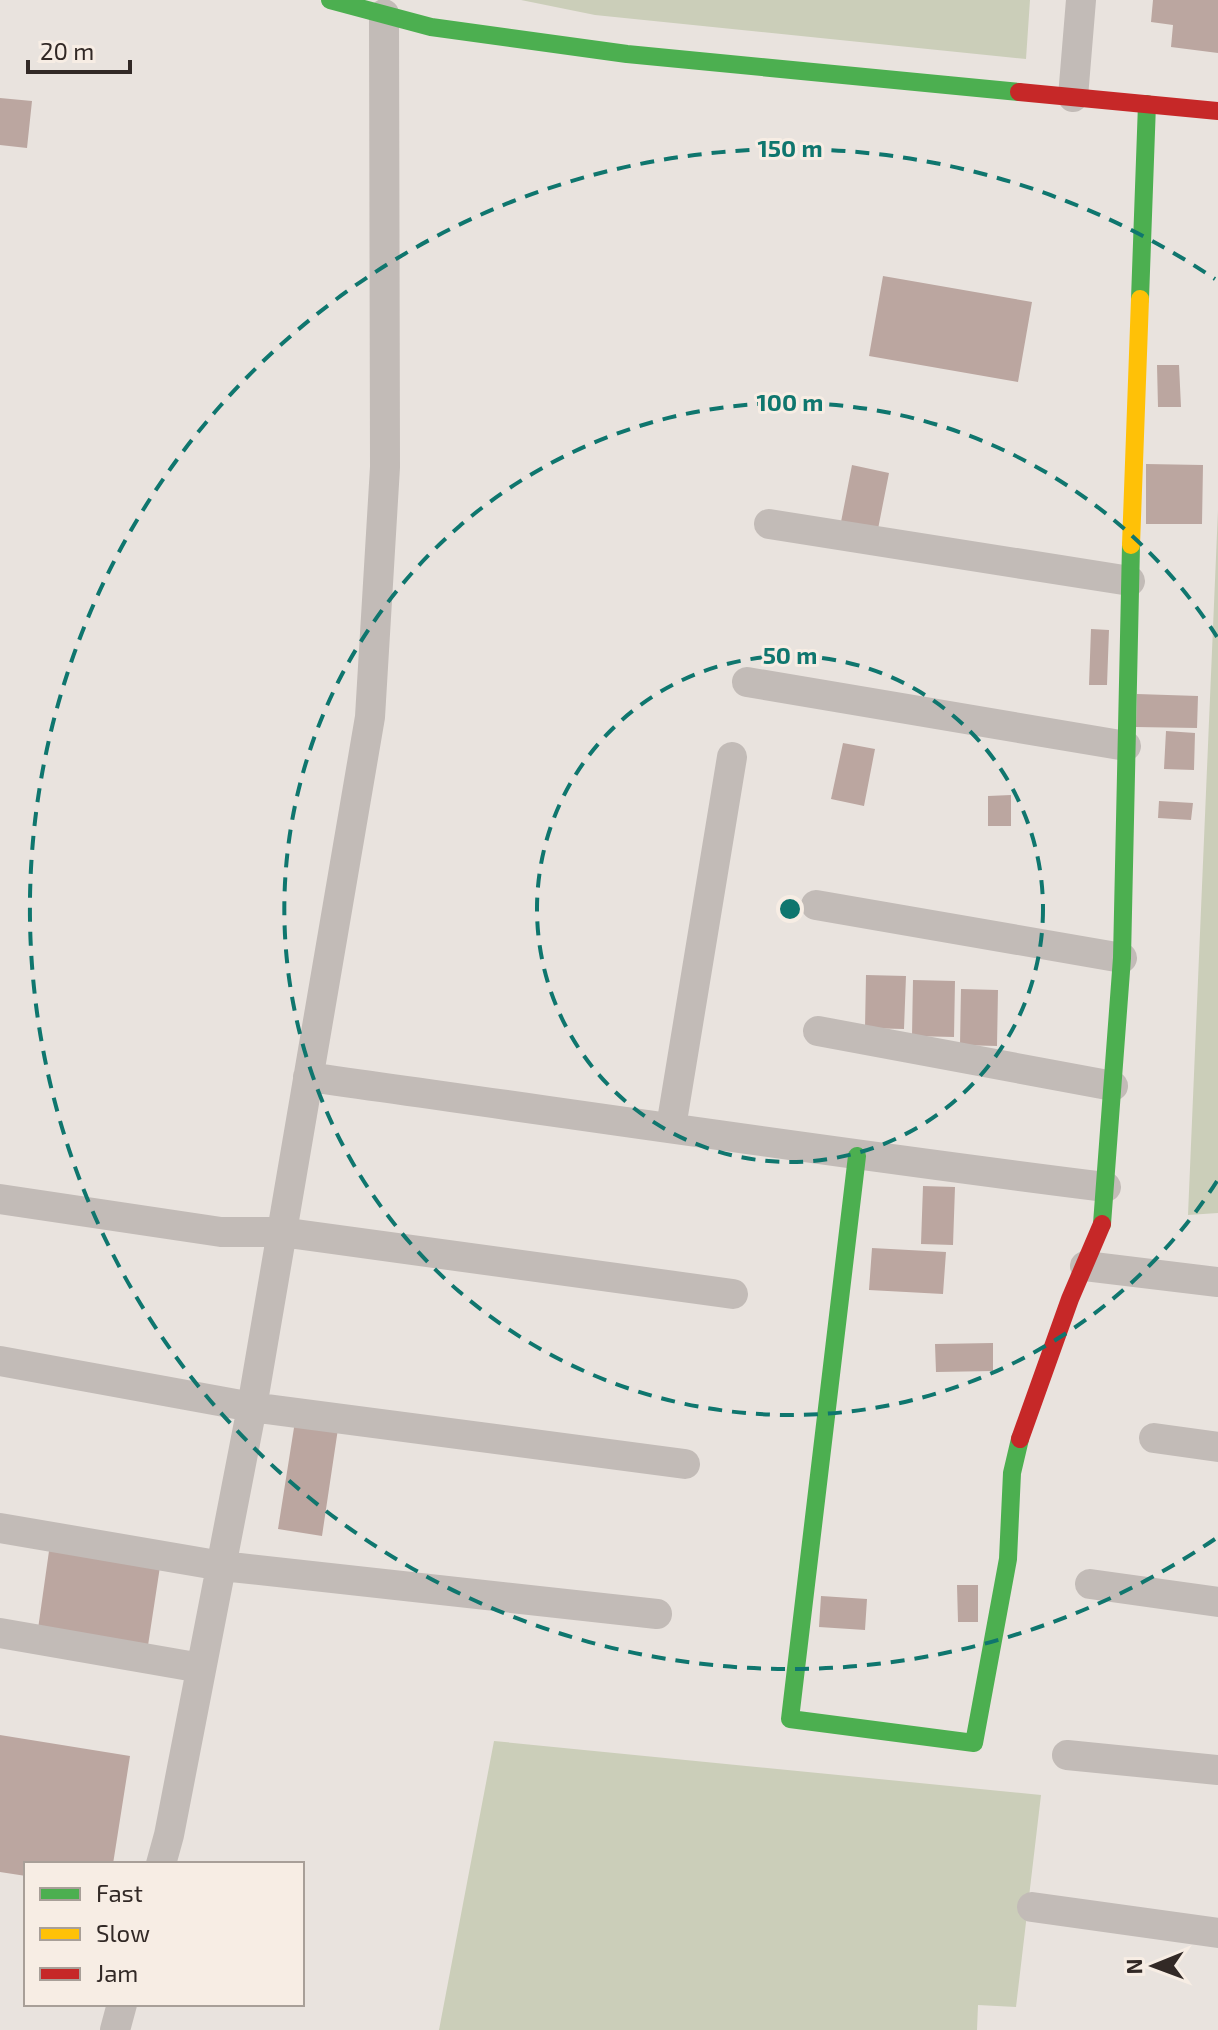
<svg xmlns="http://www.w3.org/2000/svg" width="1218" height="2030" font-family="'Exo 2',sans-serif">
	<rect width="100%" height="100%" fill="#e9e3de"/>
	<!-- green -->
	<path fill="#cbceb9" d="M521 0H1030L1026 59 595 15Z
		M1218 510V1213L1188 1215Z
		M494 1741 1041 1795 1016 2007 978 2005 977 2030H439Z"/>
	<!-- building -->
	<path fill="#bba6a0" d="M1153 0H1218V53L1171 47 1173 25 1151 22Z
		M0 98 32 101 27 148 0 145Z
		M883 276 1032 302 1018 382 869 356Z
		M1157 365H1179L1181 407H1158Z
		M1146 464 1203 465 1202 524H1146Z
		M852 465 889 473 878 529 841 522Z
		M1091 629 1109 630 1107 685H1089Z
		M1137 694 1198 696 1197 728 1136 727Z
		M1166 731 1195 733 1194 770 1164 769Z
		M843 743 875 749 864 806 831 799Z
		M1011 795V826H988V796Z
		M1159 801 1193 803 1191 820 1158 818Z
		M866 975 906 976 904 1029 865 1028Z
		M913 980 955 981 954 1037 912 1036Z
		M961 989 998 990 997 1046 960 1045Z
		M923 1186 955 1187 953 1245 921 1244Z
		M872 1248 946 1252 943 1294 869 1290Z
		M993 1343V1371L936 1372 935 1344Z
		M296 1415 339 1422 322 1536 278 1529Z
		M50 1544 161 1560 147 1652 37 1636Z
		M957 1585H978V1622H958Z
		M821 1596 867 1599 865 1630 819 1627Z
		M0 1735 130 1756 113 1864H26V1876L0 1872Z"/>
	<g fill="none" stroke-linecap="round" stroke-linejoin="round">
		<!-- street -->
		<path stroke="#c2bbb7" stroke-width="30" d="M1073 97 1081 0
			M769 524 1130 581
			M747 682 1126 746
			M816 905 1122 958
			M818 1031 1113 1086
			M308 1077C574 1114 840 1154 1106 1187
			M671 1127 732 757
			M0 1199 221 1232H281L733 1294
			M1085 1266 1218 1282
			M0 1361 252 1407 685 1464
			M1154 1438 1218 1447
			M0 1528 222 1566 657 1614
			M1090 1584 1218 1602
			M0 1633 201 1668
			M1067 1755 1218 1770
			M161 1864 169 1835 252 1407 370 717 385 467 384 14
			M1032 1907 1218 1933
			M115 2030 122 2004"/>
		<!-- fast -->
		<path stroke="#4caf50" stroke-width="18" d="M330 0 431 27 627 54 1019 92
			M1140 299 1147 104
			M857 1156 790 1719 974 1743 1008 1559 1012 1473 1020 1439
			M1102 1224 1122 958 1131 545"/>
		<!-- slow -->
		<path stroke="#ffc107" stroke-width="18" d="M1131 545 1140 299"/>
		<!-- jam -->
		<path stroke="#c62828" stroke-width="18" d="M1019 92 1218 111
			M1020 1439 1070 1299 1102 1224"/>
	</g>
	<!-- distance rings -->
	<g fill="none" stroke="#0f766e" stroke-width="4" stroke-dasharray="14 10">
		<circle cx="790" cy="909" r="253"/>
		<path d="M1217 1181A506 506 0 1 1 1217 637"/>
		<path d="M1215 1539A760 760 0 1 1 1215 279"/>
	</g>
	<circle cx="790" cy="909" r="12" fill="#0f766e" stroke="#f7ede4" stroke-width="4"/>
	<g font-size="24" text-anchor="middle" font-weight="bold" fill="#0f766e" stroke="#f7ede4" stroke-width="6" stroke-linejoin="round" paint-order="stroke">
		<text x="790" y="157">150 m</text>
		<text x="790" y="411">100 m</text>
		<text x="790" y="664">50 m</text>
	</g>
	<!-- legend -->
	<rect x="24" y="1862" width="280" height="144" fill="#f7ede4" stroke="#a89f98" stroke-width="2"/>
	<rect x="40" y="1888" width="40" height="12" fill="#4caf50" stroke="#a89f98" stroke-width="2"/>
	<text x="96" y="1902" font-size="24" fill="#322926">Fast</text>
	<rect x="40" y="1928" width="40" height="12" fill="#ffc107" stroke="#a89f98" stroke-width="2"/>
	<text x="96" y="1942" font-size="24" fill="#322926">Slow</text>
	<rect x="40" y="1968" width="40" height="12" fill="#c62828" stroke="#a89f98" stroke-width="2"/>
	<text x="96" y="1982" font-size="24" fill="#322926">Jam</text>
	<!-- north arrow -->
	<g transform="translate(1154 1966) rotate(269)" stroke="#f7ede4" stroke-width="6" paint-order="stroke">
	<path d="M0-6L14 30L0 20L-14 30Z" fill="#322926"/>
	<text y="-12" font-size="22" font-weight="bold" text-anchor="middle" fill="#322926">N</text>
	</g>
	<!-- scale -->
	<path d="M28 60v12h102v-12" fill="none" stroke="#322926" stroke-width="4"/>
	<text x="40" y="60" font-size="24" fill="#322926" stroke="#f7ede4" stroke-width="6" paint-order="stroke">20 m</text>
</svg>
